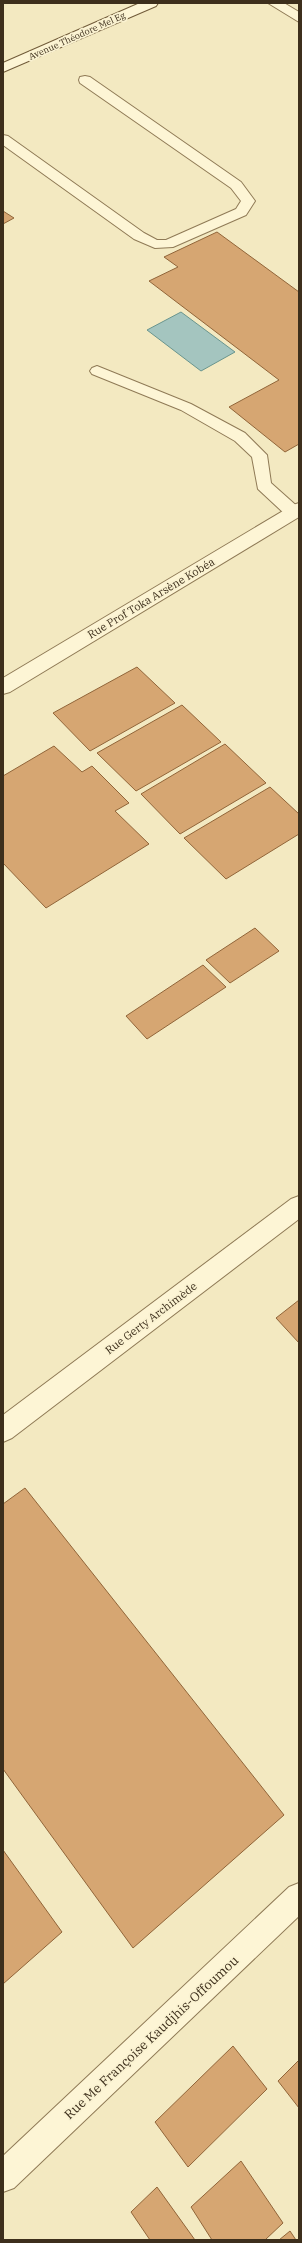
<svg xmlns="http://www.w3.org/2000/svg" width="302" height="2243" font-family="'IBM Plex Serif',serif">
	<rect width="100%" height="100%" fill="#f3e9c1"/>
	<!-- water -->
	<path fill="#a4c5bf" stroke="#69958e" d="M181 312 235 352 201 371 147 330Z"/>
	<!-- building -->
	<path fill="#d6a672" stroke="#916539" d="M3 211 14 218 3 224Z
		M217 232 299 292V444L285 452 229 407 279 380 149 281 178 267 164 257Z
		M137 667 175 703 90 751 53 713Z
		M182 705 221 742 136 791 97 753Z
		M225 744 266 783 180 834 141 794Z
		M54 746 82 772 92 766 129 803 115 811 149 844 46 908 3 863V776Z
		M270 787 299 814V834L226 879 184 838Z
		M255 928 279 951 230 983 206 960Z
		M203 965 226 987 147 1039 126 1016Z
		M299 1300V1343L276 1318Z
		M25 1488 284 1815 133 1948 3 1769V1504Z
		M3 1850 62 1932 3 1984Z
		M233 2046 267 2089 188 2167 155 2122Z
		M299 2060V2108L278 2081Z
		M241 2161 283 2223 265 2240H212L191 2207Z
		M157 2187 195 2240H150L131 2212Z
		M290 2231 296 2240H279Z"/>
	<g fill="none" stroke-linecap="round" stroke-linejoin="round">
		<defs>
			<path id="lane" d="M85 76 90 77 241 182 255 201 246 215 173 247 155 248 134 239 3 145V135L8 136 144 233 157 240H166L236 209 241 201 231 188 80 83 79 80 80 77Z
				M97 366 191 404 245 433 267 455 271 483 299 508V516H287L258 489 252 457 235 441 181 410 92 374 90 371 92 368Z"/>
			<path id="street" d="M268 3H284L299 12V22Z
				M299 503V517L10 692 3 694V678L293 505Z
				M299 1196V1219L12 1438 3 1442V1415L291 1199Z
				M299 1883V1916L14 2188 3 2192V2156L289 1887Z"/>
			<path id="secondary" d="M140 3H158L156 6 3 72V63Z"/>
		</defs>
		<!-- lane casing -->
		<use href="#lane" stroke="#8f7a56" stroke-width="2"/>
		<!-- street casing -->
		<use href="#street" stroke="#8f7a56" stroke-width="2"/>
		<!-- secondary casing -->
		<use href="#secondary" stroke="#715b39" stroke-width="2"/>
		<!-- lane -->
		<use href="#lane" fill="#fdf5d5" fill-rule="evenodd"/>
		<!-- street -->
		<use href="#street" fill="#fdf5d5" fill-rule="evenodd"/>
		<!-- secondary -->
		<use href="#secondary" fill="#fdf5d5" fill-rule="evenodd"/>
	</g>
	<g text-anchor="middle" stroke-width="3.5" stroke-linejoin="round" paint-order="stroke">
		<!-- far-street labels -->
		<g font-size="9" fill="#3d2f1c" stroke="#faf2d1">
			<text transform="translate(77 36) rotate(-24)" y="3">Avenue Théodore Mel Eg</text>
		</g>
		<!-- street labels -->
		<g font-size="11" fill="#3d2f1c" stroke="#faf2d1">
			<text transform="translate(151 598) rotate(-31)" y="4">Rue Prof Toka Arsène Kobéa</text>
			<text transform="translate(151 1318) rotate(-37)" y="4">Rue Gerty Archimède</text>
		</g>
		<!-- near-street labels -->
		<g font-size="13" fill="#3d2f1c" stroke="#faf2d1">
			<text transform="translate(151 2037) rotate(-43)" y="5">Rue Me Françoise Kaudjhis-Offoumou</text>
		</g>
	</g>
	<!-- border -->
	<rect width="302" height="2243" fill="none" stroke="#3d2f1c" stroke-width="8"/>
</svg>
